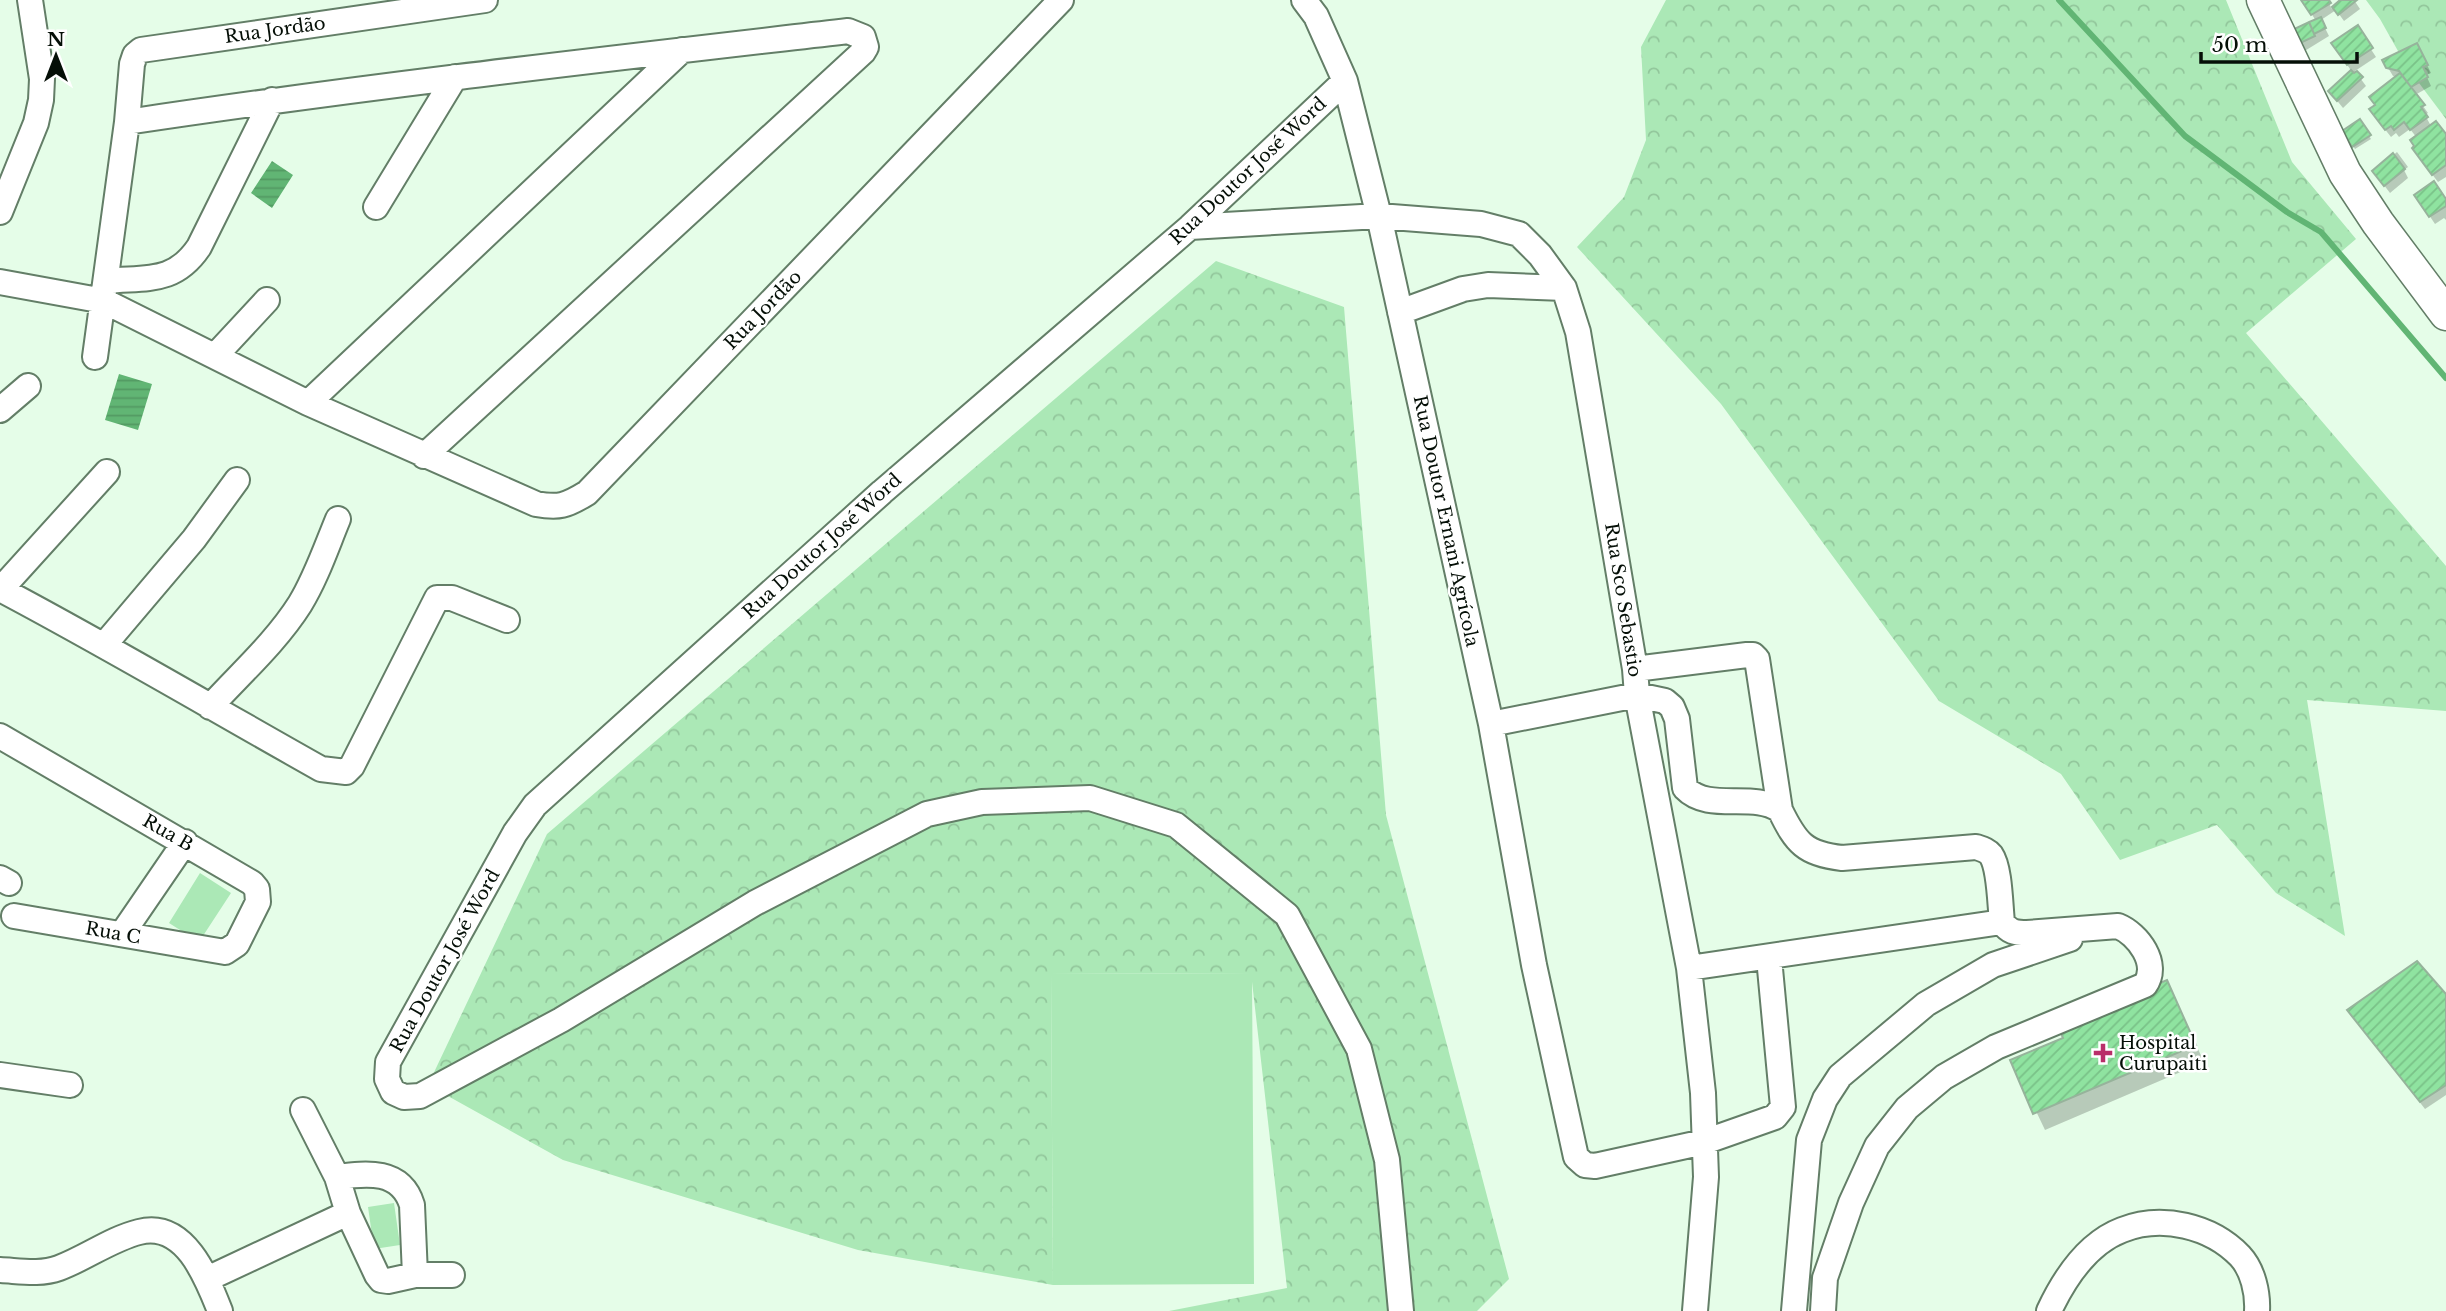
<svg xmlns="http://www.w3.org/2000/svg" width="2446" height="1311" font-family="'Libre Baskerville',serif">
	<defs>
		<pattern id="forest-crowns" width="20" height="18" patternUnits="userSpaceOnUse" patternTransform="scale(1.75)"><rect width="20" height="18" fill="#abe8b6"/><path d="M2 6a3 3 0 1 1 6 0M12 15a3 3 0 1 1 6 0" fill="none" stroke="#92c69b"/></pattern>
		<pattern id="water-rules" width="6" height="5" patternUnits="userSpaceOnUse" patternTransform="scale(1.75)"><rect width="6" height="5" fill="#61b574"/><path d="M0 2.5h6" fill="none" stroke="#539a63"/></pattern>
		<pattern id="building-hatch" width="6" height="6" patternUnits="userSpaceOnUse" patternTransform="scale(1.75)"><rect width="6" height="6" fill="#8fe3a0"/><path d="M-1 1l2-2M0 6l6-6M5 7l2-2" fill="none" stroke="#7ac288"/></pattern>
	</defs>
	<rect width="100%" height="100%" fill="#e5fde8"/>
	<!-- grass -->
	<path fill="#abe8b6" d="M200 873 231 893 199 942 169 923Z
		M1252 973 1254 1284 1053 1285 1051 974Z
		M394 1203 400 1245 374 1249 368 1207Z"/>
	<!-- forest -->
	<path fill="url(#forest-crowns)" d="M1666 0H2226L2292 162 2356 239 2246 333 2446 566V711L2307 700 2345 936 2276 893 2217 825 2120 860 2061 774 1939 701 1721 404 1577 247 1624 197 1646 140 1641 47Z
		M2366 0H2446V119L2407 67 2380 19Z
		M1216 261 1344 307 1386 815 1509 1279 1477 1311H1169L1287 1288 1251 973 1051 974 1053 1285 858 1250 563 1160 428 1085 547 834Z"/>
	<!-- water -->
	<path fill="url(#water-rules)" d="M272 161 293 175 272 208 251 193Z
		M119 374 152 384 138 430 105 420Z"/>
	<!-- shadow -->
	<path fill="#0003" d="M2303 0H2327L2332 9 2343 0H2354L2360 9 2344 21 2336 10 2321 20 2329 36 2303 52 2298 44 2316 21Z
		M2357 28 2376 57 2355 71 2366 86 2343 108 2330 92 2352 72 2338 51Z
		M2421 53 2431 73 2426 75 2431 86 2415 95 2428 113 2425 115 2431 126 2446 137V177L2438 182 2418 156 2417 138 2410 129 2399 137 2396 133 2391 137 2376 118 2397 77 2393 76 2384 61Z
		M2360 122 2371 139 2355 149 2344 132Z
		M2397 152 2408 167 2404 170 2408 178 2390 193 2374 172Z
		M2446 202V220L2444 218 2435 224 2421 203Z
		M2167 982 2204 1062 2045 1130 2012 1061 2065 1039Z
		M2446 997V1095L2425 1109 2354 1018Z"/>
	<g fill="none" stroke-linecap="round" stroke-linejoin="round">
		<!-- stream -->
		<path stroke="#61b574" stroke-width="6" d="M2059 0 2185 136 2287 212 2321 232 2446 378"/>
	</g>
	<!-- building -->
	<path fill="url(#building-hatch)" stroke="#96b39b" stroke-width="2" d="M2301 0H2329L2331 3 2311 15Z
		M2340 0H2357L2338 15 2332 7Z
		M2321 17 2326 28 2314 34 2309 22Z
		M2309 22 2315 36 2296 45 2290 31Z
		M2358 25 2373 48 2347 65 2331 43Z
		M2417 43 2428 65 2423 67 2428 77 2411 87 2399 71 2386 68 2382 60Z
		M2351 70 2354 73 2357 71 2363 77 2337 101 2328 91Z
		M2400 73 2425 105 2421 107 2428 117 2410 130 2404 122 2394 130 2391 126 2385 130 2369 109 2375 105 2369 97Z
		M2360 119 2371 135 2352 147 2342 131Z
		M2436 121 2446 134V165L2432 175 2412 148 2414 146 2410 140Z
		M2393 153 2405 169 2384 186 2372 171Z
		M2434 181 2446 199V206L2429 217 2414 195Z
		M2417 961 2446 994V1085L2420 1102 2347 1010Z
		M2167 980 2196 1045 2033 1114 2010 1060 2063 1038 2058 1026Z"/>
	<g fill="none" stroke-linecap="round" stroke-linejoin="round">
		<defs>
			<path id="minor" d="M1304 0 1316 16 1345 81 1379 216 1491 724 1534 965 1576 1157 1585 1165 1595 1166 1704 1142 1775 1117 1783 1107 1769 958
				M1345 81 1190 227 882 492 535 805 515 833 388 1062 387 1079 393 1092 404 1097 420 1096 561 1020 755 903 927 814 982 802 1090 798 1176 825 1287 915 1359 1049 1387 1160 1401 1311
				M127 122C367 86 607 59 848 31L863 37 866 47 863 52 424 456
				M376 207 455 77
				M0 212 36 123 41 100 42 79 30 0
				M1190 227 1379 216 1481 224 1519 234 1540 255 1564 288 1578 332 1635 669 1637 695 1689 968 1703 1093 1706 1177 1695 1311
				M107 281C147 277 174 284 199 247L272 100
				M0 282 104 301 308 403 536 504C559 508 566 506 587 493L1061 0
				M1400 312 1463 289 1488 285 1564 288
				M215 356 267 300
				M95 357 127 122 132 64 135 55 141 50 485 0
				M308 403 682 50
				M0 410 28 386
				M0 589C108 646 214 709 321 769L346 772 352 766 437 598H452L507 620
				M1 589 107 472
				M105 644 194 539 237 480
				M1635 669 1747 655H1753L1757 659 1780 810C1796 843 1805 854 1842 858L1976 847C1982 849 1987 850 1991 855 2000 868 2000 905 2002 922 2009 932 2015 933 2027 933L2118 926C2138 934 2160 964 2145 985L1996 1047 1944 1077 1907 1108 1877 1146 1851 1203 1825 1278 1823 1311
				M210 707C240 674 276 642 300 604 316 578 326 548 338 519
				M1491 724 1637 695 1665 701 1672 707 1677 719 1685 788C1709 813 1753 791 1780 810
				M0 736 252 883 257 889 258 902 237 944 225 952 14 916
				M0 878 9 883
				M122 934 185 842
				M1689 968 2002 922
				M0 1075 70 1085
				M303 1110 337 1177 348 1213 377 1275 381 1280 388 1281 415 1275H452
				M337 1177C367 1173 401 1169 412 1205L415 1275
				M0 1270C20 1271 40 1275 59 1268 86 1258 111 1239 139 1232 185 1220 207 1278 220 1311
				M207 1279 348 1213
				M1794 1311 1809 1140 1825 1099 1840 1076 1926 1004 1993 965 2070 939
				M2049 1311C2064 1279 2088 1243 2122 1230 2162 1214 2211 1226 2240 1256 2253 1270 2258 1293 2257 1311"/>
			<path id="tertiary" d="M2263 0 2345 173 2378 223 2446 314"/>
		</defs>
		<!-- minor casing -->
		<use href="#minor" stroke="#637e67" stroke-width="28"/>
		<!-- tertiary casing -->
		<use href="#tertiary" stroke="#637e67" stroke-width="35"/>
		<!-- minor -->
		<use href="#minor" stroke="#fff" stroke-width="24"/>
		<!-- tertiary -->
		<use href="#tertiary" stroke="#fff" stroke-width="32"/>
	</g>
	<!-- markers -->
	<path fill="#b92e69" stroke="#fff" stroke-width="2.5" d="M2099.5 1042.5h7v7h7v7h-7v7h-7v-7h-7v-7h7z"/>
	<g text-anchor="middle" stroke-width="5" stroke-linejoin="round" paint-order="stroke">
		<!-- street labels -->
		<g font-size="18" fill="#050f07" stroke="#fff">
			<text transform="translate(275 30) rotate(-8)" y="6">Rua Jordão</text>
			<text transform="translate(1248 171) rotate(-43)" y="6">Rua Doutor José Word</text>
			<text transform="translate(763 310) rotate(-46)" y="6">Rua Jordão</text>
			<text transform="translate(1446 521) rotate(78)" y="6">Rua Doutor Ernani Agrícola</text>
			<text transform="translate(822 546) rotate(-42)" y="6">Rua Doutor José Word</text>
			<text transform="translate(1623 600) rotate(81)" y="6">Rua Sco Sebastio</text>
			<text transform="translate(168 833) rotate(30)" y="6">Rua B</text>
			<text transform="translate(113 933) rotate(10)" y="6">Rua C</text>
			<text transform="translate(445 961) rotate(-61)" y="6">Rua Doutor José Word</text>
		</g>
		<!-- poi labels -->
		<g font-size="18" fill="#050f07" stroke="#fff" text-anchor="start">
			<text x="2119" y="1049">Hospital<tspan x="2119" dy="21">Curupaiti</tspan></text>
		</g>
	</g>
	<!-- north arrow -->
	<g transform="translate(56 56)" stroke="#ffffff" stroke-width="5" paint-order="stroke">
	<path d="M0-5L12 26L0 18L-12 26Z" fill="#050f07"/>
	<text y="-10" font-size="19" font-weight="bold" text-anchor="middle" fill="#050f07">N</text>
	</g>
	<!-- scale -->
	<path d="M2201 52v10h156v-10" fill="none" stroke="#050f07" stroke-width="3.5"/>
	<text x="2212" y="52" font-size="21" fill="#050f07" stroke="#ffffff" stroke-width="5" paint-order="stroke">50 m</text>
</svg>
